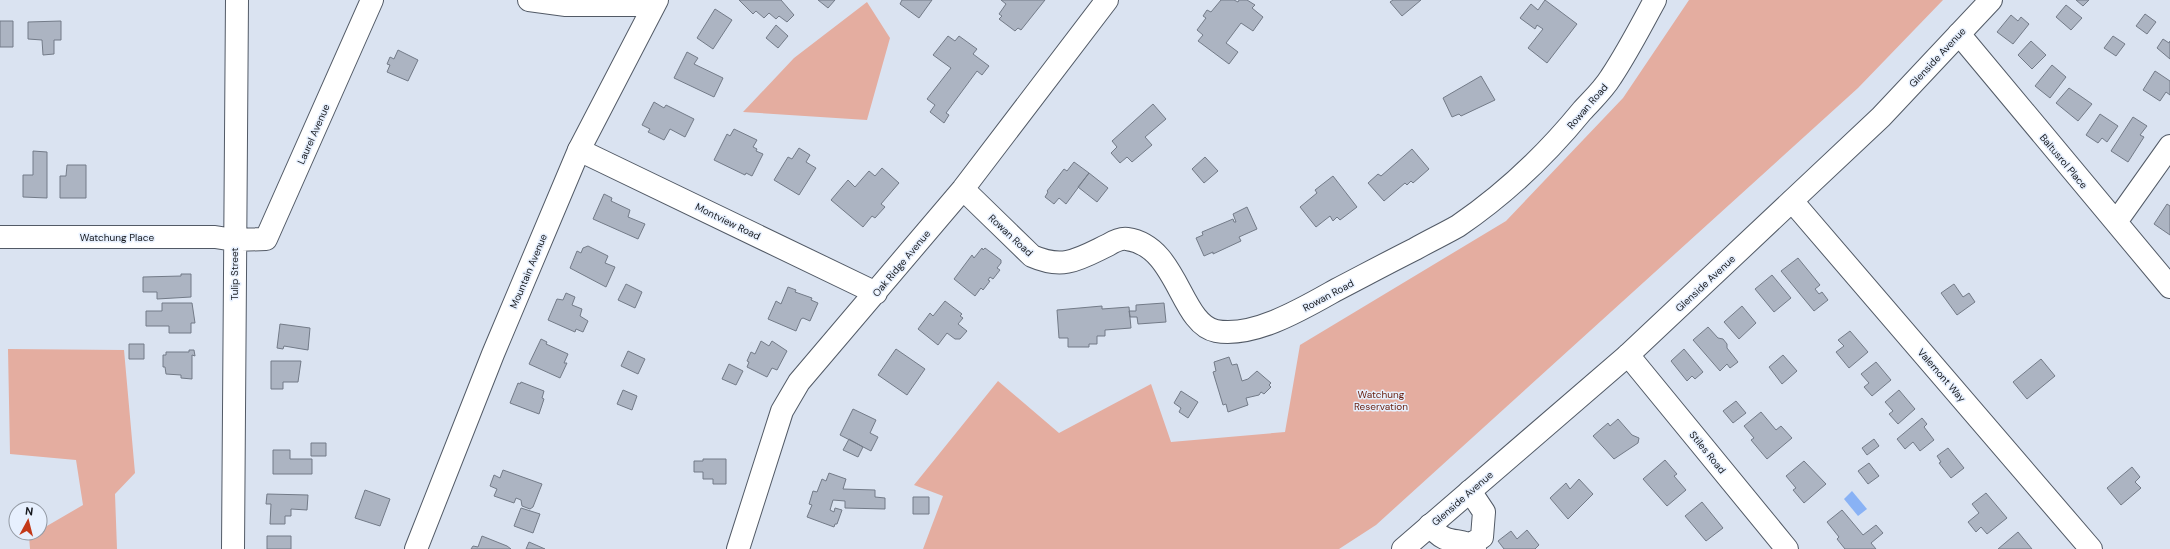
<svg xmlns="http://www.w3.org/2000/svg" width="2170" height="549" font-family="'DM Sans',sans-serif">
	<rect width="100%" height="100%" fill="#dae3f1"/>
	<!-- green -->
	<path fill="#e4ada0" d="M1689 0H1943L1858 88 1376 525 1339 549H923L943 496 914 485 998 381 1059 433 1151 384 1171 442 1285 432 1300 345 1506 221 1623 98Z
		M867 2 890 38 867 120 743 112 794 58Z
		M8 349 124 350 135 473 115 494 117 549H30L29 536 40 533V530L83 505 76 460 10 454Z"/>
	<!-- water -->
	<path fill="#89b2f5" d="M1852 491 1867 509 1858 516 1844 499Z"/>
	<!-- building -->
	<path fill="#acb4c2" stroke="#737b88" d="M739 0H781L794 15 787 22 779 16 776 19 769 13 764 18 756 11 753 14Z
		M818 0H835L828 8Z
		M902 0H932L919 18 900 4Z
		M1001 0H1045L1021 30 1018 28 1015 31 999 19 1002 16 999 14 1006 4Z
		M1221 0H1234L1238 2 1239 0H1247L1255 5 1252 8 1263 17 1253 31 1241 23 1226 43 1238 52 1229 64 1198 41 1203 35 1197 30 1206 18 1203 16 1207 10 1211 12Z
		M1393 0H1421L1402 16 1390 2Z
		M1545 0 1577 24 1547 63 1528 48 1543 29 1537 25 1535 29 1520 18 1531 4 1538 10Z
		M2076 0H2089L2083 6Z
		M2066 5 2082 18 2071 30 2056 17Z
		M715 9 732 20 713 49 697 38Z
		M2145 14 2156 22 2147 34 2136 26Z
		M2011 15 2018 21 2021 17 2029 24 2013 44 1997 32Z
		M0 21H13V47H0Z
		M61 21V40H54V54L43 55 42 40 28 39V22Z
		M776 25 788 36 778 48 766 38Z
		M948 36 955 41 959 36 977 49 973 54 989 66 982 75 977 71 946 113 949 115 944 123 930 112 935 105 927 99 951 68 933 55Z
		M2113 36 2125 44 2116 56 2104 48Z
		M2163 39 2169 43 2170 41V59L2157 48Z
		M2031 41 2046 55 2032 69 2018 55Z
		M398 50 418 60 408 81 387 72 390 65 387 64 390 57 394 59Z
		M687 52 698 58 694 64 723 78 714 97 674 78Z
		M2052 65 2066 77 2050 98 2035 86Z
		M2155 71 2170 81V95L2166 92 2160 101 2143 90Z
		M1481 76 1495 100 1461 116 1459 114 1452 117 1443 98Z
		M2069 88 2092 104 2078 121 2056 103Z
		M654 102 664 108 666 105 694 119 685 137 670 129 664 140 648 132 650 129 642 125Z
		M1153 104 1166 119 1145 137 1152 145 1132 162 1127 157 1120 163 1111 153 1117 147 1112 141Z
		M2100 114 2118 126 2107 142 2102 138 2098 143 2086 135Z
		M2133 117 2147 126 2140 135 2144 137 2128 162 2111 151Z
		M734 129 757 140 753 147 757 149 756 151 763 154 752 176 746 173 745 175 714 160 727 134 730 136Z
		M799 148 810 155 806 162 816 168 799 195 774 180 788 157 792 159Z
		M1412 149 1429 169 1413 183 1411 181 1407 185 1405 183 1384 201 1368 183 1378 174 1381 176Z
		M33 151 47 152V198L23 197V175H33Z
		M1205 157 1218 171 1204 183 1192 169Z
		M1074 162 1089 173 1066 204 1059 198 1054 204 1045 197 1048 192 1047 191 1064 169 1067 171Z
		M67 165H86V198H60V176H66Z
		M882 168 899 183 881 204 885 207 875 218 872 216 863 227 831 200 848 180 855 187 869 171 875 176Z
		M1089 173 1108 188 1097 202 1078 187Z
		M1333 176 1357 207 1340 220 1337 217 1333 221 1330 216 1316 227 1300 207 1317 193 1315 190Z
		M604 194 612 198 611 201 630 210 628 217 645 224 638 239 593 219Z
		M2167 204 2170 206V235L2154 224Z
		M1247 207 1257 229 1239 237 1241 241 1213 254V252L1204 256 1196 238 1203 235 1202 232 1233 219 1234 222H1236L1233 214Z
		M588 246 608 256 605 263 615 267 606 287 570 268 577 251 581 253 583 248Z
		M982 248 983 250 985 248 1001 260V263L997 268 1000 270 993 279 990 277 988 280 990 281 983 290 981 288 975 296 954 279 972 255 974 258Z
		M1798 258 1820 285 1815 289 1819 294 1822 292 1828 300 1814 311 1781 271Z
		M181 274H191V297L157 299V292H143V277L181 276Z
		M1772 275 1791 298 1774 312 1755 289Z
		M626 284 642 292 635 308 618 300Z
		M1954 284 1963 297 1969 293 1975 302 1957 315 1941 293Z
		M788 287 796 290 795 292 812 298 811 300 818 303 810 321 803 318 801 319 796 331 768 319 776 301 781 304Z
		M566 293 575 297 572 305 582 309 580 316 588 321 583 332 576 329 575 332 548 320 557 299 563 300Z
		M945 301 962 314 960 316 963 318 958 324 967 331 960 339H955L947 333 938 345 918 329 930 313 933 316Z
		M162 303H192L195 323H191V333H169V326H146V311H162Z
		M1164 303 1166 322 1138 324 1137 317H1130L1129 311H1136V305Z
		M1102 306V309L1129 307 1131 328 1105 330V336H1097V344H1089V347H1068V338H1059L1057 310Z
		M1742 306 1756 323 1739 339 1724 322Z
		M280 324 310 328 308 350 284 346 283 349 277 348Z
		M1708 327 1718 338 1723 339 1727 344V348L1738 362 1730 368 1727 364 1720 371 1693 340Z
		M1850 331 1868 352 1849 368 1836 352 1844 346 1838 340Z
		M541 339 547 342 546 344 568 354 564 363H567L560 378 529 364Z
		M761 341 769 346 772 341 787 351 777 370 772 368 767 377 747 367 749 362 747 361 751 352 755 354Z
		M129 344H144V359H129Z
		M896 349 925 369 907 395 878 375Z
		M1684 349 1703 372 1695 379 1692 376 1687 381 1671 361Z
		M189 350H194L195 356 192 355V379L181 378V375L166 374 165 367H163V355H166V352H189Z
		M628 351 645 359 638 374 621 366Z
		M1783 355 1797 371 1782 384 1769 367Z
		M1229 357 1232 365 1237 364 1242 381 1248 379 1257 371 1271 383 1269 385 1271 387 1264 394 1261 392 1259 395 1246 398 1248 405 1228 412 1226 404 1223 405 1213 372 1216 371 1214 362Z
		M2041 359 2055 376 2027 399 2013 382Z
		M271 361H301L298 382H283V389H271Z
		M1876 362 1891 380 1872 396 1864 387 1869 383 1861 374Z
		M729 364 743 371 736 385 722 379Z
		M521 382 544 391 542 398 544 399 539 414 510 403 518 383 520 384Z
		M623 390 637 396 632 410 617 404Z
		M1899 390 1915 409 1898 424 1889 414 1893 411 1885 402Z
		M1181 391 1198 402 1188 418 1179 412 1181 408 1174 403Z
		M1736 401 1746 413 1733 423 1723 411Z
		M853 409 876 420 870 433 878 437 871 451 840 435Z
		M1761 412 1776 430 1781 426 1792 438 1767 459 1751 440 1754 438 1744 426Z
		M1922 418 1927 424 1924 427 1934 440 1920 451 1913 442 1905 449 1897 439Z
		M1618 419 1632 435 1639 438 1638 443 1614 459 1593 436 1608 423 1610 426Z
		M849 439 863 447 858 457 843 450Z
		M1874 439 1879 446 1867 455 1862 448Z
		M311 443H326V456H311Z
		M1948 448 1964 468 1951 478 1939 463 1941 462 1937 456Z
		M273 450H290V459H312V474H273Z
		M703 459H726V484H713V479H703V472H694V461H703Z
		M1665 460 1677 474 1674 476 1686 490 1667 506 1643 479Z
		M1804 461 1826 484 1804 503 1793 490 1796 488 1786 476Z
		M1869 463 1879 476 1868 484 1858 471Z
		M2132 467 2140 477 2135 482 2141 488 2121 505 2107 488Z
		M503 470 542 484 533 507 530 509 522 506 521 500 516 498 514 503 494 496 497 489 490 486 494 475 500 478Z
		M829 473 846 479 843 489 875 490V497L885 498V509L845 508V501L833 500 830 510 834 512 835 508 842 510 837 524H835L834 527 807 517 812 505 809 504 813 491 817 492 822 479 826 481Z
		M1579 479 1593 494 1568 519 1550 498 1566 483 1570 489Z
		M365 490 390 499 380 526 355 518Z
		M1986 493 2007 518 1987 534 1981 527 1976 532 1968 522 1979 513 1972 504Z
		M267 494 308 495 307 510 291 509V516H285V524H270L271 504H266Z
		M913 497H929V514H913Z
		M1702 502 1723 528 1706 541 1685 516Z
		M521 508 540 514 533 533 514 526Z
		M1842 510 1863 535 1876 525 1883 533 1871 543 1876 549H1845L1837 539 1839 537 1827 522Z
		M1527 530 1539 545 1535 549H1504L1498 541 1511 531 1517 539Z
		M2018 532 2032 549H1998Z
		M267 536H291V549H267Z
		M482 536 507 546 511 549H471L473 546 478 547Z
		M529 542 545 549H526Z"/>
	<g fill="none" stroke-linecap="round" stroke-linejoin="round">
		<defs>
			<path id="minor" d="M529 0 566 5H653
				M1959 34 2170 287
				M579 150 876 293
				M963 189 1032 256C1064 270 1079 259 1108 245 1113 242 1120 238 1127 239 1178 246 1180 324 1216 331 1254 338 1304 308 1336 290 1363 276 1389 262 1415 249 1429 241 1444 234 1458 226 1505 194 1546 155 1582 111 1592 100 1603 90 1611 77 1627 53 1641 26 1655 0
				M1792 201 2091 549
				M2116 222 2170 146
				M0 237H215L234 240 266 239 372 0
				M1628 355 1787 549
				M1430 525C1447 549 1461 535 1475 549
				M1470 545 1482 537 1484 512 1470 491
				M233 549 237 0
				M738 549 782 411 799 382 963 189 1107 0"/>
			<path id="major" d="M416 549 493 354 579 150 657 0
				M1403 549 1628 355 1881 117 1991 0"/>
		</defs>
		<!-- minor casing -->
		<use href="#minor" stroke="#525a66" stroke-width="24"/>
		<!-- major casing -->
		<use href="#major" stroke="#525a66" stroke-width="24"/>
		<!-- minor -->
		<use href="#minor" stroke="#fff" stroke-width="22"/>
		<!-- major -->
		<use href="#major" stroke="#fff" stroke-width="22"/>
	</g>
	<g text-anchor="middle" stroke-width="3" stroke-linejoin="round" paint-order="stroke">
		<!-- street labels -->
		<g font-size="10" fill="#16191e" stroke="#e7f0fe">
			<text transform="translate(1937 57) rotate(-47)" y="4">Glenside Avenue</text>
			<text transform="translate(1587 106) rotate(-49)" y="4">Rowan Road</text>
			<text transform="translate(313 134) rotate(-66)" y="4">Laurel Avenue</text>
			<text transform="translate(2064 161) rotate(50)" y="4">Baltusrol Place</text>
			<text transform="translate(728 221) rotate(26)" y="4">Montview Road</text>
			<text transform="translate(1011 235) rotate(43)" y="4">Rowan Road</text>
			<text x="117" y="241">Watchung Place</text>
			<text transform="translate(901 263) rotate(-50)" y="4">Oak Ridge Avenue</text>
			<text transform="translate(528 271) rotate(-67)" y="4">Mountain Avenue</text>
			<text transform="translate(234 274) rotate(-90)" y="4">Tulip Street</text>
			<text transform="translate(1705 283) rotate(-43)" y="4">Glenside Avenue</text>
			<text transform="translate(1328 295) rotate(-28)" y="4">Rowan Road</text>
			<text transform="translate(1942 375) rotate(49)" y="4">Valemont Way</text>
			<text transform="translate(1708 452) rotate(51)" y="4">Stiles Road</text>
			<text transform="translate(1462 498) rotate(-41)" y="4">Glenside Avenue</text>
		</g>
		<!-- park labels -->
		<g font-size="10" fill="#681e0d" stroke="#e7f0fe">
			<text x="1381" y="398">Watchung<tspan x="1381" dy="12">Reservation</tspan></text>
		</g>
	</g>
	<!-- north arrow -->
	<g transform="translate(28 521) rotate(7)"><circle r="19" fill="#e7f0fe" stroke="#939aa4"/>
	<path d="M0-3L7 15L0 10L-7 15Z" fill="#c33919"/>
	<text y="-6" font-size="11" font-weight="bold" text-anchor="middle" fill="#16191e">N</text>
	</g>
</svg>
